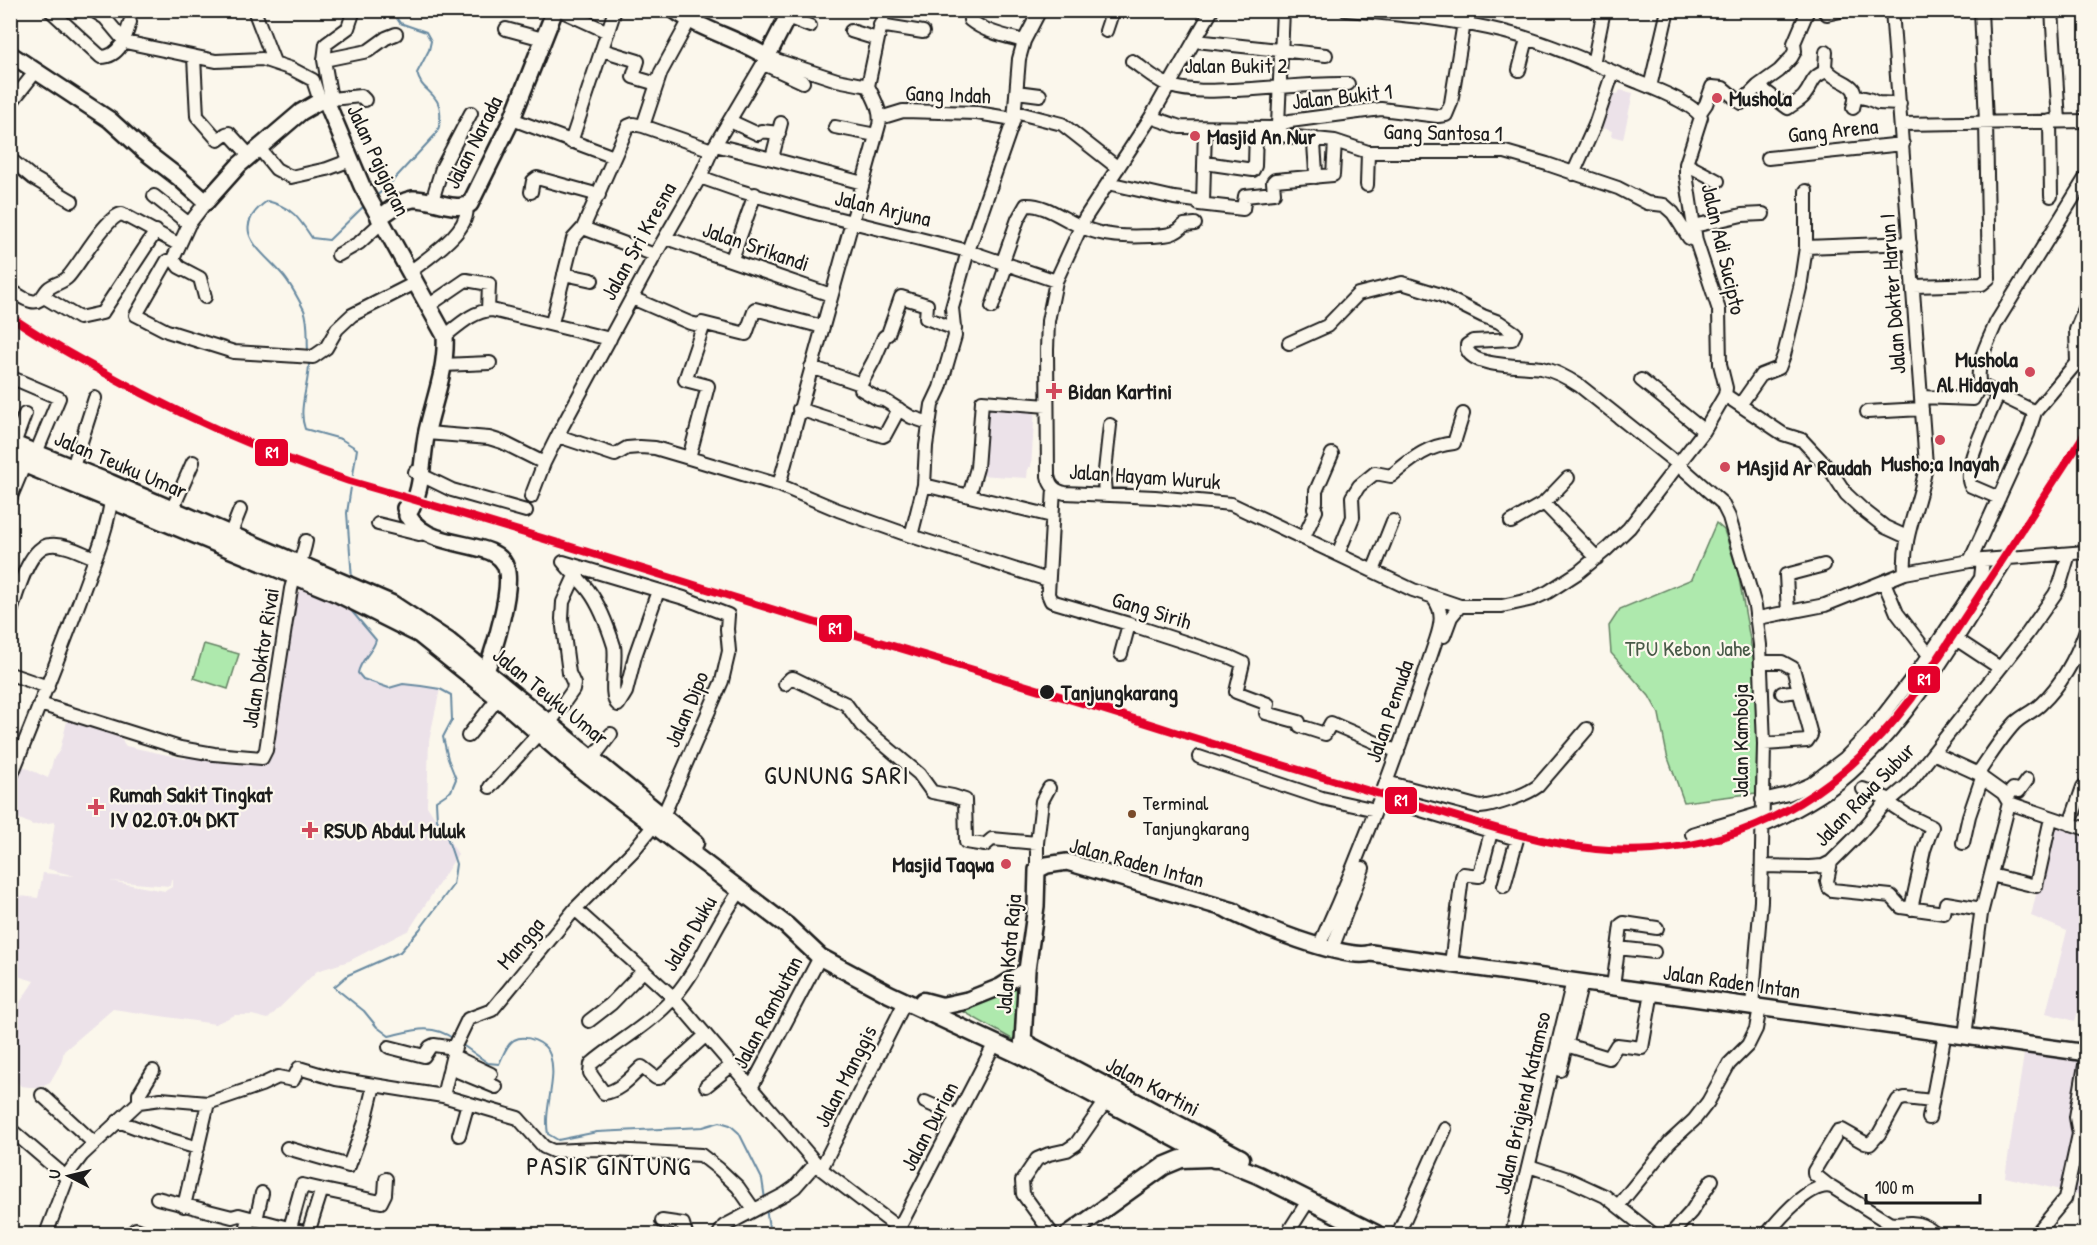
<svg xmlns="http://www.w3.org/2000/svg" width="2097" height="1245" font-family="'Patrick Hand',sans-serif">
	<rect width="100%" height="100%" fill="#fbf7ec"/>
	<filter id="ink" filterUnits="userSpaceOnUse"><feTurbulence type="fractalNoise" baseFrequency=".0167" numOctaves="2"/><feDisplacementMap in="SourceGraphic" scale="12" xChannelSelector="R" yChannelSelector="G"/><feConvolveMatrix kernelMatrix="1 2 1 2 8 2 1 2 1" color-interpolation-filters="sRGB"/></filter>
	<g filter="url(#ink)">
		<!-- built -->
		<path fill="#ece2e9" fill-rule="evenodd" d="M1620 90 1633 93 1623 139 1611 136 1612 131 1602 128 1610 92 1618 94Z
			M984 405 1035 408 1031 467H1028L1027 478 979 475Z
			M304 587 340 598 376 640 374 647 359 667 358 673 363 679 389 688 403 684 440 689 429 741 427 806 458 854 409 930 349 961 317 971 268 1019 252 1015H235L215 1024 113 1009 64 1051 61 1063 50 1082 38 1088 21 1086 11 1076V1016L34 981 11 974V895L38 898 43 873 75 876 48 869 55 822 33 825 11 815 10 797 22 766 48 778 54 758 60 750 68 717 118 735 126 746 186 759 187 753 269 762 296 595ZM172 874V887L165 891 110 881 170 886Z
			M2053 822 2086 831V985L2075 1021 2046 1013 2067 931 2031 916Z
			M2025 1048 2086 1058V1190L2078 1194 2005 1177Z"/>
		<!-- green -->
		<path fill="#aee9ad" stroke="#658264" stroke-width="1.5" d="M1716 523 1724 530 1738 573 1758 684 1756 793 1684 802 1667 755 1659 714 1649 696 1611 653 1609 626 1620 609 1692 579Z
			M204 644 239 654 228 689 194 678Z
			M1022 982 1019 1043 957 1008 1003 992Z"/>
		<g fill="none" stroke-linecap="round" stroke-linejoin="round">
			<!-- stream -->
			<path stroke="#688aa1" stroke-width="2" d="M375 197 386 188 436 134C441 125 442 110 437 101 430 89 421 89 417 73L429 50 431 41 426 32 400 23 391 10
				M308 351C307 339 309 321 304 310 298 298 291 284 282 274 261 250 227 230 267 201 292 207 299 218 312 238L329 240 366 204
				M309 360C310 383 297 408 305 429L341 439 357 449 347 513 352 579
				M349 608 376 640C373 652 360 660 358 673L363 679 389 688 403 684 421 686 440 689 451 695 452 720 443 737 448 759 456 779 451 791 436 801 437 820 445 831 456 864 453 885 420 929 400 952 348 975 334 987 364 1011 377 1027 389 1036C414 1030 431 1023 454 1039
				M461 1044 488 1063 499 1064C503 1056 506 1045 514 1040 526 1034 546 1042 550 1055 558 1080 543 1108 548 1134L558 1140 597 1132 703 1127 720 1122 730 1125 739 1133 762 1179 765 1199
				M766 1208 770 1234"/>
			<defs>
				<path id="minor" d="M50 10 101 57C120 57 126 37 130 22
					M92 10 105 18 125 42 216 61 262 59 292 69 313 80 320 101
					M254 10 274 62
					M560 10 608 32
					M972 10 970 20C985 32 1005 36 1024 41
					M1212 10 1151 117 1085 218 1056 281 1048 321 1047 350 1048 476C1050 486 1055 491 1065 493L1155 497 1231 504 1413 590 1460 606H1502L1533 599 1548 592 1579 572 1607 549 1629 528 1704 431 1725 395 1726 388 1720 364 1719 310 1696 241 1686 174V164L1701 117C1692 102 1650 87 1633 80 1591 63 1549 43 1505 32 1453 19 1399 14 1346 10
					M1823 10 1827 14 1845 10
					M1892 10 1926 465C1921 502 1902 535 1905 573
					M2052 10 2059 121
					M787 17 810 26
					M880 25 923 32
					M506 29 543 39
					M851 31 877 39
					M1106 31 1113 10
					M1196 41 1326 55
					M602 50 638 61 633 77 657 84
					M1826 52 1825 67 1828 71
					M194 57 197 116 218 140 226 134 229 133 250 156
					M324 60 368 51 386 38 396 34
					M1132 61C1144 69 1158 82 1171 86 1190 92 1212 91 1232 90 1271 89 1309 83 1348 84
					M764 64 803 82
					M1593 64 1604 10
					M1519 70 1527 39
					M868 86 884 10
					M1758 86 1779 71 1791 58 1795 51 1794 43 1808 10
					M1650 87 1668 10
					M1017 92 1040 95
					M1856 96 1869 99 1878 103 1900 104
					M331 99 361 96 365 100
					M327 103 331 99 324 60 326 44 348 28 354 10
					M10 104 36 71
					M1015 112 1062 124 1118 168
					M1699 114 1706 104 1712 87 1723 88 1741 103 1758 86 1788 108C1793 104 1800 101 1804 96 1814 84 1810 76 1828 71 1841 86 1862 80 1853 108
					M1151 117 1180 127 1275 128
					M880 118 903 111 977 113 1014 119
					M512 119 614 157
					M730 121 758 134 761 131 779 133
					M2050 121 2051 196
					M781 123 773 154 776 160 863 183
					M1901 124 2086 121
					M1278 125 1290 121 1381 109 1438 116 1446 115 1451 103 1466 10
					M643 126 661 72 695 10
					M835 127 876 135
					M1275 128 1286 136 1335 141 1368 152H1505L1547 164 1618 188 1647 203 1664 205 1673 213 1689 238 1696 241
					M1275 128 1278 125 1283 10
					M1314 138C1314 152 1316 164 1316 177
					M571 142 615 10
					M715 145 776 160
					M259 148 276 169 291 177 327 169 351 160
					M1768 158 1903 144
					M10 159 33 178 72 201
					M1205 163 1253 170 1255 166 1256 128
					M1686 164 1718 181
					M1573 174 1595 125 1613 72
					M700 177 740 191 816 213 968 251 1056 281
					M1108 183 1174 198 1196 201 1199 204 1243 209 1245 196 1274 193 1273 182 1275 180 1333 175 1335 141
					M1367 185 1368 152
					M531 192 533 181 537 178 599 195
					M154 196 189 224
					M432 201 442 168 471 113
					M1203 204 1205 128
					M1694 226 1742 215 1763 214
					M583 228 655 255
					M666 238 831 295
					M1806 247 1910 243
					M338 255 359 243 382 222
					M173 259 167 261 136 315 167 331 234 352 313 357 326 348 337 329 352 315 415 283
					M732 259 755 194
					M1002 264 1018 219 1026 205C1046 204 1064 220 1082 227 1104 237 1127 237 1151 236 1164 235 1175 236 1184 225L1195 224
					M410 272C427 258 472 230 466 206
					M564 274 592 280
					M1914 286 1982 284 1989 278 1986 122 1981 10
					M10 290C16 293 24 300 31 301 41 304 43 294 48 289 54 283 63 283 68 277 80 264 106 216 122 214L178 244
					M44 297 79 318 102 313 156 231
					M205 297 200 278 179 267 173 259 189 224 206 202
					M632 298 690 323 699 325 702 323 746 334 755 309 823 327
					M428 306 466 280 489 284 488 310
					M992 307 1006 266
					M552 323 573 239 583 228 628 126 633 124 643 126 712 150
					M445 336C459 325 473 311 492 310L610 339
					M1289 343 1327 326 1358 294 1402 283 1441 295 1483 316 1499 322 1515 333 1512 339 1473 341 1467 345V349C1473 368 1523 365 1541 368 1556 371 1568 378 1580 386L1679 465 1722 503 1729 517 1755 606 1760 645 1764 744 1761 901 1752 1006
					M443 365 490 363
					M811 367 861 384
					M10 377 59 398 36 453
					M1641 380 1704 431
					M1998 394C1991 414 1960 470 1971 486L1999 498
					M1725 395 1783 434 1802 440 1831 471 1846 494 1862 509 1885 527 1907 537
					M1921 397 1973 399 1980 385
					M1740 405 1761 375 1779 368 1784 355 1800 288 1806 247V191
					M799 409 883 436 885 435 899 409
					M1867 412 1922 409
					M2035 412 1980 385C1974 366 1989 340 1996 323L2086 177
					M929 423 911 417 884 400 878 399 861 389V384L874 360 884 337 888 334 901 297 927 305 926 318 955 329
					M427 433 489 438 502 442 544 463
					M558 436 615 455 627 448 640 447 655 448 689 458 779 485 838 510 911 536 1048 580
					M14 444 25 414
					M689 458 708 386 685 380 704 324
					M73 467 95 398
					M415 472 452 490 526 511
					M779 485 879 125C882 111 874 99 868 86
					M924 485 1052 516
					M1054 488 1048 594 1051 601 1129 624 1230 657 1243 663 1236 692 1268 704 1266 713 1299 722 1300 726 1325 734 1331 723 1398 752
					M1105 495 1104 480 1110 425
					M969 496 977 468 982 401 1047 406
					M531 497 544 463 562 427 655 255 700 177 712 150 767 57 837 80 868 86
					M10 499 25 463
					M1544 503 1568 478
					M172 510 193 462
					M1511 522 1544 503 1597 558
					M378 524 419 534 424 533
					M230 535 240 510
					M911 536 924 485 926 446 932 405 940 388 955 336 952 308 968 251 1014 119 1019 59 1024 41 1040 10
					M1304 537 1316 511 1314 508 1316 502V491L1332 454
					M1338 554 1353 517 1352 497 1359 486 1375 473 1391 476C1412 459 1426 446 1454 443L1463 414
					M1970 561 2028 434 2035 412 2077 362 2076 330 2086 306
					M563 562 684 598 728 615 727 629 729 651 722 681 663 816
					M564 563C572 573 582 581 589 591 601 607 608 627 614 646 617 661 608 698 618 705L626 692 635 656 658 591
					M1373 571 1393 521
					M1884 582 1897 613 1929 655
					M1788 613 1786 575 1824 565
					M10 615C16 597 28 546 50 545 64 543 82 553 95 558
					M1758 618 1825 605 1905 573 1970 561 2086 552
					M1444 636 1451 617 1460 606
					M1959 641 2000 668
					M1121 654 1129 624
					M1761 662H1782L1793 668 1811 735 1807 741 1764 744
					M10 674 48 687
					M785 684 791 678H793L846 704 862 726 919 774 932 792 953 796 965 800 966 842 985 845 992 839 1037 843
					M1782 693 1799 691
					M40 704 180 748 214 754 262 758 266 750 291 589C295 573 303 558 306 541
					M549 724 573 690 574 684 569 673 562 619 563 602 575 576
					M468 736 498 698
					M1933 753 1979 774
					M1199 757 1322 798 1376 810
					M592 759 611 734
					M1982 778 1979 772C1990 756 2001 738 2015 723 2022 716 2033 712 2041 704 2063 683 2076 658 2086 630
					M1982 778 2003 793 2009 803
					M10 779C34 719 58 660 80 600 91 567 107 534 111 500
					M1386 782 1480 807C1494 806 1526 795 1538 786L1587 729
					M490 787 539 733
					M1863 789 1891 800
					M2006 797 2013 789 2019 791 2027 780
					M1388 800 1517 839 1504 886
					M1762 800 1788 794 1811 784 1845 758 1872 730 1926 660 1981 578 1983 560
					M1887 802 1907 815 1932 827 1924 850 1911 909
					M2009 803 2086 829
					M2070 824 2083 787
					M1761 827C1795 812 1831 793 1858 766 1919 707 1961 630 2007 559
					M1692 834 1762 813
					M1963 843 1969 816 1982 778
					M1831 862 1827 881 1829 888 1832 890 1891 896 1901 907 1944 913 1946 903 1982 909
					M1762 866 1809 867 1823 866 1831 862 1858 835 1882 807 1908 785 2027 634 2055 594 2060 584 2069 554
					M1037 870V843L1042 801 1049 788
					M1991 875 2036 886 2051 818
					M575 909 674 998 821 1169 906 1234
					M1323 937C1367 840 1402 741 1436 640 1441 625 1444 612 1434 599
					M1335 941 1363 868
					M1618 948 1654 952
					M1451 964 1462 877 1463 874 1479 876 1480 874 1491 832
					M1613 987 1621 925 1624 923 1657 928
					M589 1021 611 1004 644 970
					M706 1035 659 1078H656L642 1067C631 1077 620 1091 604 1093L590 1073 591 1064C617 1042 651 1024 674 997 702 965 715 923 741 890
					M1965 1036 1981 914 2009 803
					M1566 1045 1609 1058 1617 1045 1642 1048 1652 992
					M389 1047 424 1056 430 1047 434 1045 455 1048
					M453 1056 491 1074
					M450 1068 496 1087
					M1560 1070 1582 982
					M706 1086 732 1065
					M751 1088 820 957
					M42 1095 94 1143
					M443 1096 455 1046 468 1019 492 1010 575 909 633 851 654 825
					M139 1102V1094L153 1071
					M925 1102 957 1116
					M1929 1118 1945 1033
					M118 1121 161 1137 198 1148
					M10 1129 67 1178
					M459 1135 468 1103
					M287 1148 349 1166 365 1122 374 1085 443 1096 518 1118 544 1147 553 1151 596 1149 701 1155 719 1169 738 1187 754 1210
					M1529 1166 1568 1179 1605 1196 1653 1234
					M821 1169 905 1002
					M1829 1186 1814 1174V1171L1838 1131 1842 1130 1865 1143 1870 1144 1879 1134 1898 1100 1905 1098 1932 1101
					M157 1198 232 1217 239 1215 311 1234
					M184 1206 208 1103
					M1618 1206 1670 1142 1694 1120 1708 1102 1729 1064 1748 1045 1756 1029 1760 1007
					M256 1220 262 1193
					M662 1221 683 1224 686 1234
					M290 1228 302 1185 324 1190
					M899 1228 995 1043
					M308 1233 321 1192 324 1190 381 1202 385 1194 386 1179
					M46 1234 70 1171 82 1155 139 1102 161 1099 208 1103 261 1085 278 1077 293 1080 299 1068 336 1079 374 1085
					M131 1234 136 1229 146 1233
					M245 1234 249 1219
					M719 1234 724 1226 785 1194 795 1187 816 1163
					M1052 1234 1023 1194 1022 1181 1037 1159 1049 1154 1067 1150 1076 1144 1106 1101
					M1287 1234 1308 1201
					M1346 1234 1352 1222
					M1398 1234 1445 1129
					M1512 1234 1573 981
					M1671 1234 1691 1212 1712 1180
					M1767 1234C1779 1219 1811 1181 1832 1187L1889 1223C1897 1225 1901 1223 1909 1223 1919 1222 1929 1228 1936 1234
					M2036 1234 2065 1199 2079 1134 2076 1117 2086 1059"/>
				<path id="major" d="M674 10C703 31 738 38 767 57L791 10
					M10 54 110 120 143 150 178 177 206 202 239 165 301 112 320 101 327 103 362 186 445 336C447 368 434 400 427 431 421 459 424 491 407 516
					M379 218C389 211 400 201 413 199 431 198 454 212 470 204L512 119 555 10
					M405 508C421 556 496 534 506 568 513 589 494 650 486 671
					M1226 909C1250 923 1347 962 1371 953L2080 1052 2086 1055
					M965 1001 1000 987 1027 970
					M1023 1042 1027 970 1036 906 1037 870 1047 865 1067 862 1234 911"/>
				<path id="highway" d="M10 443 110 483 392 604 448 641 695 843
					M10 458 339 594 419 634 500 699 579 768 786 925 820 957 889 994 1020 1055 1214 1159H1219L1258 1175 1376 1234
					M923 1001 942 1006 965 1001
					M1023 1042 1241 1158
					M1069 1234 1164 1166 1181 1159 1209 1158"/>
			</defs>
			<!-- minor casing -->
			<use href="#minor" stroke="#1c1c1c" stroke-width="16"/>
			<!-- major casing -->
			<use href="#major" stroke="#1c1c1c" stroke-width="20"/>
			<!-- highway casing -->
			<use href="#highway" stroke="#1c1c1c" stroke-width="21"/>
			<!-- minor -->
			<use href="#minor" stroke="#fbf7ec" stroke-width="12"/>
			<!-- major -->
			<use href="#major" stroke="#fbf7ec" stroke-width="15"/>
			<!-- highway -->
			<use href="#highway" stroke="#fbf7ec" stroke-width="16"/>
			<defs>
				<path id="rail-1" d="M10 316C40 337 73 356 105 373 183 417 264 452 349 481 515 528 680 581 846 632 956 665 1066 697 1175 732 1258 758 1341 783 1424 807 1499 829 1574 856 1653 850 1762 841 1848 784 1912 698L2086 432"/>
			</defs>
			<!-- rail-1 casing -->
			<use href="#rail-1" stroke="#fbf7ec" stroke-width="12"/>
			<!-- rail-1 -->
			<use href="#rail-1" stroke="#e4002b" stroke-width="8"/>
		</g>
	</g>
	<!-- markers -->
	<g fill="#d1495b" stroke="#fbf7ec" stroke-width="2">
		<circle cx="1717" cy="98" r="6"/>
		<circle cx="1195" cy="136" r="6"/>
		<circle cx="2030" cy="372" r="6"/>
		<path d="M1051 382h6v6h6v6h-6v6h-6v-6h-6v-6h6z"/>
		<circle cx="1940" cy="440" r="6"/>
		<circle cx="1725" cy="467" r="6"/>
		<path d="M93 798h6v6h6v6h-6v6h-6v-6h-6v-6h6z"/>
		<path d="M307 821h6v6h6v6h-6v6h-6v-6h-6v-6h6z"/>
		<circle cx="1006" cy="864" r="6"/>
	</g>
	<circle fill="#1c1c1c" stroke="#fbf7ec" stroke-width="2" cx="1047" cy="692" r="8"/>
	<circle fill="#7a4b2a" stroke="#fbf7ec" stroke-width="2" cx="1132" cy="814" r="5"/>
	<g text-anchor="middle" stroke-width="4.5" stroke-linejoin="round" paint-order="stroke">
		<!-- bus labels -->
		<g font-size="20" fill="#1c1c1c" stroke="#fbf7ec" text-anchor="start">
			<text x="1143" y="810">Terminal<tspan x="1143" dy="25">Tanjungkarang</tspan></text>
		</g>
		<!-- street labels -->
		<g font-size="22" fill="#1c1c1c" stroke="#fbf7ec">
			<text x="1236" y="73">Jalan Bukit 2</text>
			<text transform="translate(948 94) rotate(2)" y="8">Gang Indah</text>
			<text transform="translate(1342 96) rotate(-6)" y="8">Jalan Bukit 1</text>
			<text transform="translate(1833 130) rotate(-6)" y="8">Gang Arena</text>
			<text transform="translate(1443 132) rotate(1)" y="8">Gang Santosa 1</text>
			<text transform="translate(473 142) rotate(-63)" y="8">Jalan Narada</text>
			<text transform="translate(379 160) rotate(65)" y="8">Jalan Pajajaran</text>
			<text transform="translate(883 208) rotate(13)" y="8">Jalan Arjuna</text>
			<text transform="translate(638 241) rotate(-61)" y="8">Jalan Sri Kresna</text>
			<text transform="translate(756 246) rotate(19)" y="8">Jalan Srikandi</text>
			<text transform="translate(1724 249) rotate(77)" y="8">Jalan Adi Sucipto</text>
			<text transform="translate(1892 294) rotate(-94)" y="8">Jalan Dokter Harun I</text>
			<text transform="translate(121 464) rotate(23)" y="8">Jalan Teuku Umar</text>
			<text transform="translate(1145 476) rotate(4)" y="8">Jalan Hayam Wuruk</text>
			<text transform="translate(1152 610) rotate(17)" y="8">Gang Sirih</text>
			<text transform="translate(260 658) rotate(-81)" y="8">Jalan Doktor Rivai</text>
			<text transform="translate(551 696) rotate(39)" y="8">Jalan Teuku Umar</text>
			<text transform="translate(686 709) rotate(-67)" y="8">Jalan Dipo</text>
			<text transform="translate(1389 711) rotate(-71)" y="8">Jalan Pemuda</text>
			<text transform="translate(1740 741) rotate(-90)" y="8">Jalan Kamboja</text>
			<text transform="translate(1864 794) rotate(-46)" y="8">Jalan Rawa Subur</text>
			<text transform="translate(1137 862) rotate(15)" y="8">Jalan Raden Intan</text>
			<text transform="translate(689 933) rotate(-59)" y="8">Jalan Duku</text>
			<text transform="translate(520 943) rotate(-50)" y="8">Mangga</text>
			<text transform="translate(1008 954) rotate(-85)" y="8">Jalan Kota Raja</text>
			<text transform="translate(1732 981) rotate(8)" y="8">Jalan Raden Intan</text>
			<text transform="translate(767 1012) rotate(-62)" y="8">Jalan Rambutan</text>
			<text transform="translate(845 1076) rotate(-63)" y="8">Jalan Manggis</text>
			<text transform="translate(1153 1086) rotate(28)" y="8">Jalan Kartini</text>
			<text transform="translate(1522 1103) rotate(-77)" y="8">Jalan Brigjend Katamso</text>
			<text transform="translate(929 1126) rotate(-62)" y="8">Jalan Durian</text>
		</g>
		<!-- poi labels -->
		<g font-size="22" font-weight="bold" fill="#1c1c1c" stroke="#fbf7ec" text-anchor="start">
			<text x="1729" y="106">Mushola</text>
			<text x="1207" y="144">Masjid An Nur</text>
			<text x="2018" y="367" text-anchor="end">Mushola<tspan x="2018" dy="25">Al Hidayah</tspan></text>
			<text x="1068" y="399">Bidan Kartini</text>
			<text x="1940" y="471" text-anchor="middle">Musho;a Inayah</text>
			<text x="1737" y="475">MAsjid Ar Raudah</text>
			<text x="110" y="802">Rumah Sakit Tingkat<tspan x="110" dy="25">IV 02.07.04 DKT</tspan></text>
			<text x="324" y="838">RSUD Abdul Muluk</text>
			<text x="994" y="872" text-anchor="end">Masjid Taqwa</text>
		</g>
		<!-- park labels -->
		<g font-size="22" fill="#485a48" stroke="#fbf7ec">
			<text x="1688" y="656">TPU Kebon Jahe</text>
		</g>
		<!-- stop labels -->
		<g font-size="22" font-weight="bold" fill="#1c1c1c" stroke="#fbf7ec" text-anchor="start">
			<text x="1061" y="700">Tanjungkarang</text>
		</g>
		<!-- quarter labels -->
		<g font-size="26" letter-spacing="1.5" fill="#1c1c1c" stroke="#fbf7ec">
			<text x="837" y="784">GUNUNG SARI</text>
			<text x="609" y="1175">PASIR GINTUNG</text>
		</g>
	</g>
	<g stroke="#fbf7ec" stroke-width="2">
		<rect x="254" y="438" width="35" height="29" rx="6" fill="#e4002b"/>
		<rect x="818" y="614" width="35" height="29" rx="6" fill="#e4002b"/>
		<rect x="1907" y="665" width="34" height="29" rx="6" fill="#e4002b"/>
		<rect x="1384" y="786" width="34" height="29" rx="6" fill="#e4002b"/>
	</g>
	<g font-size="16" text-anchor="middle" font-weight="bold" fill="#fff">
		<text x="272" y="458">R1</text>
		<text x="835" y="634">R1</text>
		<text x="1924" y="685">R1</text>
		<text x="1401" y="806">R1</text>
	</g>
	<!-- margin -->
	<rect width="2097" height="1245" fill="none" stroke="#fbf7ec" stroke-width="36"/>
	<rect x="18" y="18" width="2061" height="1209" fill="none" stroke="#1c1c1c" stroke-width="2" filter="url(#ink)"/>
	<!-- north arrow -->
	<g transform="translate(69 1176) rotate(277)" stroke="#fbf7ec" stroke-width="4.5" paint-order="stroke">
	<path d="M0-4.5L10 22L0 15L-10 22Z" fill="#1c1c1c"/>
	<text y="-9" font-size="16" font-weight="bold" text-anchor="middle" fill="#1c1c1c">U</text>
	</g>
	<!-- scale -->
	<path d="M1866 1194v9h114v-9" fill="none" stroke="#1c1c1c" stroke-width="3"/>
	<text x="1875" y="1194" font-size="18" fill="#1c1c1c" stroke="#fbf7ec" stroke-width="4.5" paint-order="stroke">100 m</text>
</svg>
